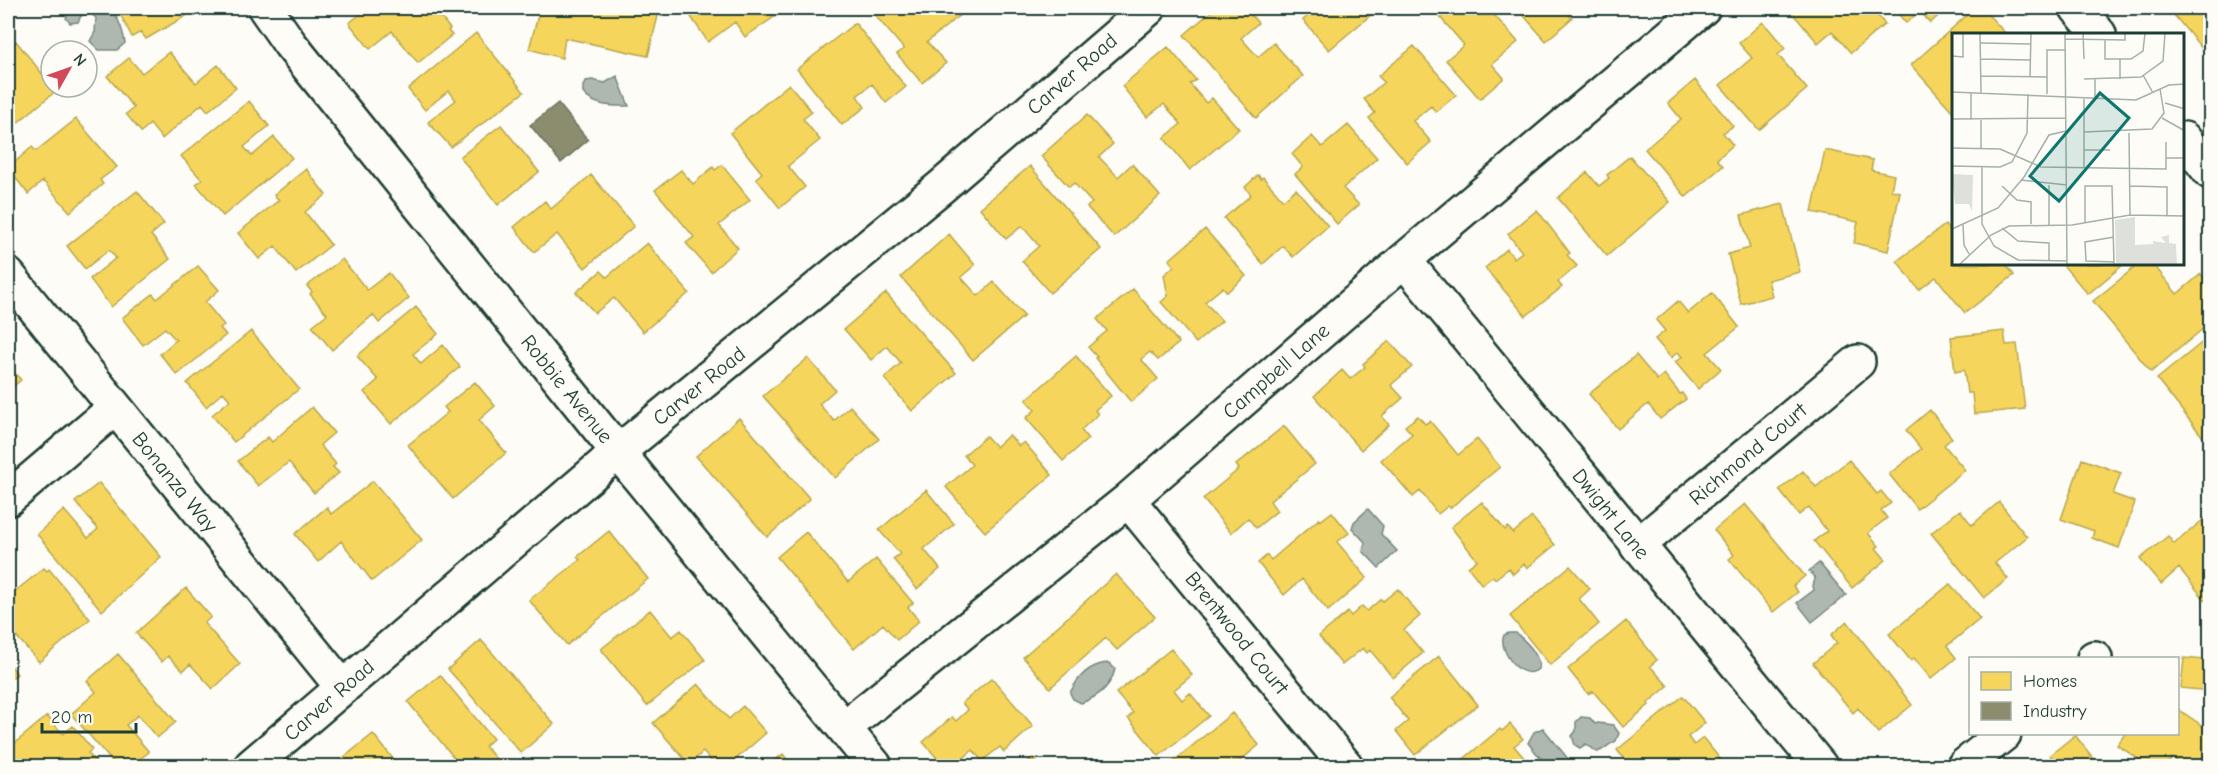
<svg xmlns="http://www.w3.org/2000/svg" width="2218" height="774" font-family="'Comic Neue',sans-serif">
	<rect width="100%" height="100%" fill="#fdfcf7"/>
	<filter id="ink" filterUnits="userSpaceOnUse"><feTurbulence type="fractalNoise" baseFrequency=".0167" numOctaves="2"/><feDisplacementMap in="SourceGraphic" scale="12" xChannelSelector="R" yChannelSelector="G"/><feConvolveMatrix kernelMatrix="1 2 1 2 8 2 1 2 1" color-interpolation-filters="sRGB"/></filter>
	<g filter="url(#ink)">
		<!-- water -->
		<path fill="#aeb8b1" stroke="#75877f" stroke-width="1.5" d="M71 8H109C118 16 123 31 125 43L117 50H99L90 41 95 32 96 18 89 12 81 16 78 22 70 23 66 18Z
			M617 76 629 106C613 106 594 107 583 93V86L586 81 592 80 605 83Z
			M1368 509 1383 526 1381 534 1397 551 1379 568 1363 551 1365 542 1352 528 1354 522Z
			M1819 563 1846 595 1812 622 1797 603 1814 590 1813 586 1815 578 1809 571Z
			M1509 633H1516C1526 642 1539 653 1539 668 1523 685 1497 650 1504 635Z
			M1109 663 1115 669C1111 687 1098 697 1081 703L1073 699 1070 693C1078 677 1089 664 1109 663Z
			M1581 717 1590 718 1595 724 1598 723 1613 725 1619 733 1616 741C1608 744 1605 750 1597 752L1586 744 1580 748 1575 745 1572 736 1576 731V722Z
			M1543 728 1573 765 1571 766H1547L1528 743 1534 732Z"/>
		<!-- homes -->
		<path fill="#f6d55c" stroke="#b6a750" stroke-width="1.5" d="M117 8H181L186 16 146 39 141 32 132 37Z
			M368 8H434L450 29 448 31 452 35 418 63 392 31 370 49 349 23Z
			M540 8H641L659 12 648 56 565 38 562 58 529 49Z
			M685 8H776L780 13 745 37 735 22 708 42Z
			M869 8H954L960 15 927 42 946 63 922 83 897 54 904 49Z
			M1215 8H1245L1258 23 1241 38 1258 57 1274 43 1303 76 1256 118 1184 35Z
			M1317 8H1379L1329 50 1303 20Z
			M1451 8H1488L1518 42 1492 64 1504 78 1480 99 1446 60 1464 45 1440 17Z
			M1517 8H1562L1572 18 1546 41Z
			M1788 8H1871L1885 24 1851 53 1832 31 1818 43Z
			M1893 8H1948L1930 23 1920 11 1906 23Z
			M1975 8H1982L2006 34H1954V113L1911 65Z
			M2168 8H2210V58Z
			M1763 22 1785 48 1778 55 1807 89 1759 130 1720 85 1752 58 1739 43Z
			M855 23 906 87 886 103 872 84 857 96 865 107 842 125 797 69Z
			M476 33 524 92 451 147 428 122 456 100 448 91 425 110 408 89Z
			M16 41 56 91 10 129 8 127V48Z
			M1414 46 1456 95 1436 112 1431 106 1413 121 1431 142 1407 163 1369 118 1375 113 1364 99 1384 82 1378 76Z
			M1168 47 1196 80 1190 84 1206 103 1212 98 1239 129 1190 170 1164 138 1181 124 1164 104 1147 117 1122 86Z
			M169 52 196 83 218 65 236 88 208 111 202 104 162 139 150 124 141 132 126 114 134 108 107 76 129 58 142 73Z
			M1695 80 1733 126 1723 133 1733 145 1717 159 1723 166 1686 197 1645 149 1681 119 1668 103Z
			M789 84 812 112 803 119 820 140 788 166 805 187 780 208 756 178 762 173 730 133Z
			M249 101 269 126 244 147 252 156 274 137 292 158 223 216 196 184 202 180 181 156Z
			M1087 115 1113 144 1099 157 1118 177 1132 164 1160 196 1114 237 1087 207 1092 203 1074 183 1069 187 1041 156Z
			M76 119 117 167 100 180 103 184 70 212 43 181 28 194 8 168 32 147 36 151Z
			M501 125 539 172 498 205 460 157Z
			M1348 125 1377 158 1343 188 1359 205 1337 224 1295 174 1303 167 1292 154 1312 136 1322 147Z
			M1825 150 1873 160 1871 170 1894 175 1891 190 1900 192 1888 251 1854 243 1858 222 1812 212Z
			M1630 156 1670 202 1607 256 1558 198 1587 172 1599 186 1609 178 1607 175Z
			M722 165 750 200 719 225 738 248 711 272 686 243 694 237 655 190 681 170 693 184 713 167 715 170Z
			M1030 166 1101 249 1050 293 1022 261 1039 246 1022 226 1006 239 980 208Z
			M306 169 326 195 305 212 331 245 296 273 275 246 259 259 238 233 279 200 274 195Z
			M591 175 634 226 585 268 557 234 534 252 514 227 545 201 551 209Z
			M1258 175 1261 179 1263 177 1283 200 1296 189 1328 226 1293 257 1283 246 1263 264 1224 218 1251 195 1245 187Z
			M137 191 164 224 151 235 170 259 111 307 90 279 116 258 109 250 85 269 67 246Z
			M1783 204 1800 272 1768 280 1772 296 1741 304 1728 254 1750 248 1741 215Z
			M1537 210 1570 253 1567 255 1577 266 1558 282 1562 287 1526 316 1485 268 1507 249 1514 258 1522 252 1508 234Z
			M1945 225 1952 233 1954 232V264H2006L2014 275 1965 313 1936 277 1919 290 1897 261Z
			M1205 229 1246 276 1227 292 1223 287 1205 302 1222 321 1196 343 1161 302 1168 296 1164 275 1174 266 1169 260Z
			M949 234 975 265 961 277 978 296 994 282 1024 316 973 360 901 277Z
			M647 243 689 293 643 332 614 298 595 313 576 292 601 271 607 277Z
			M342 259 367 290 389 273 409 298 379 323 373 315 332 350 312 326 327 314 310 294 312 292 307 286Z
			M2062 264H2124L2088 294Z
			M2139 264H2153L2177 294 2201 274 2210 285V323L2151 372 2093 301Z
			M198 266 219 290 205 302 224 325 220 328 226 335 177 375 160 354 176 340 165 328 143 345 122 318 153 294 157 299Z
			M1133 289 1179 343 1158 360 1150 352 1141 359 1158 379 1131 402 1095 358 1097 357 1088 347 1107 331 1097 319Z
			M886 293 956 373 912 411 884 378 901 363 887 346 871 360 844 329Z
			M1712 293 1739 327 1707 353 1721 369 1698 389 1675 362 1682 357 1678 352 1671 358 1655 339 1665 331 1656 320 1678 301 1688 313Z
			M416 307 438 334 413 354 421 364 443 345 460 367 391 424 364 392 378 380 357 356Z
			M251 331 299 389 234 442 212 415 230 400 223 392 206 407 187 383Z
			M2004 331 2006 345 2017 344 2025 409 1974 414 1972 393H1967L1964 370 1955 372 1951 337Z
			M2210 336V446L2157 379Z
			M1389 341 1412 367 1391 385 1403 398 1382 416 1389 425 1361 450 1314 396 1342 370 1350 379 1365 367 1363 364Z
			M1636 355 1657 380 1664 374 1680 394 1682 393 1686 399 1660 419 1648 404 1618 429 1589 394Z
			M1076 356 1111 396 1095 410 1098 414 1081 430 1088 439 1063 461 1026 418 1035 410 1026 400Z
			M808 358 835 390 819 404 834 421 850 406 879 439 835 478 763 396Z
			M8 365 21 380 8 391Z
			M475 382 495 406 479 420 506 453 453 499 408 445 448 412 444 407Z
			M312 407 334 433 320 445 336 464 333 467 339 473 314 493 289 462 258 486 238 461 268 437 272 442Z
			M1930 410 1952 438 1944 445 1965 470 1917 509 1889 474 1921 449 1906 430Z
			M1418 416 1425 424 1430 421 1458 455 1477 439 1500 467 1450 508 1448 506 1438 514 1420 491 1413 497 1381 460 1412 434 1405 426Z
			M739 418 810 499 767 537 696 456Z
			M1284 426 1315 464 1270 501 1277 511 1256 528 1248 518 1231 533 1203 499 1239 469 1236 465Z
			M1009 435 1019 446 1024 442 1052 475 985 532 946 487 972 465 964 455 986 436 996 447Z
			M2082 459 2121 473 2113 494 2135 502 2119 548 2092 538 2094 531 2061 519Z
			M1849 460 1877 494 1881 491 1891 503 1881 510 1887 518 1868 533 1879 546 1876 548 1886 560 1852 588 1814 541 1827 531 1809 507 1799 515 1779 490 1803 471 1816 487Z
			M373 481 422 540 372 581 341 541 318 562 295 534 327 507 331 514Z
			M99 483 161 557 102 611 37 534 64 510 88 538 98 529 75 502Z
			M926 490 954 524 924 549 940 569 917 589 893 559 900 554 879 530Z
			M1482 502 1505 530 1508 527 1513 533 1532 517 1555 545 1527 568 1524 564 1513 574 1509 568 1495 579 1493 576 1482 585 1468 567 1477 560 1451 527Z
			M1999 502 2027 537 1995 563 2008 579 1984 598 1931 533 1960 510 1972 525Z
			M1745 504 1805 576 1793 586 1798 592 1773 612 1729 559 1734 555 1714 530Z
			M1332 512 1349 533 1337 542 1367 578 1328 611 1302 579 1284 595 1258 563 1267 555 1271 560 1319 519 1320 521Z
			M2210 514V595L2205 600 2179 568 2161 584 2140 559 2168 536 2174 544Z
			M609 531 648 579 567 645 529 600 580 560 577 557Z
			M806 532 848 582 876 559 913 603 908 607 919 621 897 640 883 624 854 649 777 557Z
			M1570 566 1590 589 1579 599 1599 624 1550 665 1510 616Z
			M44 568 47 571 49 569 90 619 39 662 8 627V587L13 593Z
			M1116 574 1155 617 1117 650 1106 638 1050 688 1023 657Z
			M1950 584 1980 619 1947 646 1956 658 1931 679 1914 658 1911 661 1889 634Z
			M186 588 211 617 204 623 240 664 213 689 190 664 183 671 168 656 162 662 136 633Z
			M1398 589 1420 616 1404 630 1423 653 1393 678 1370 650 1367 653 1363 648 1342 665 1319 636 1348 612 1351 616 1362 606 1367 611 1381 599 1383 601Z
			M650 610 672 637 681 630 705 660 647 706 601 649Z
			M2210 612V691L2181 688 2184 658 2205 660Z
			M1626 621 1657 660 1650 666 1668 686 1648 703 1649 705 1623 727 1593 691 1588 694 1568 669Z
			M1847 621 1912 705 1878 733 1858 708 1853 713 1813 663 1837 643 1831 635Z
			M481 640 554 724 521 753 448 669Z
			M1171 649 1192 675 1174 690 1182 700 1190 693 1209 716 1159 756 1128 718 1133 713 1116 693Z
			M118 654 176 722 157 738 138 715 126 725 149 752 131 766H116L71 714 96 692 87 681Z
			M1439 656 1478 705 1415 755 1396 731 1408 721 1389 697Z
			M8 662 17 674 8 681Z
			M440 675 493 739 485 746 502 766H447L456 760 408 702Z
			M992 678 1033 726 1004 752 1000 747 982 761 973 750 954 766H944L923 742 952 717 956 721 968 710 962 703Z
			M698 684 729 719 743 706 766 733 728 766H716L703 752 689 764 653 723Z
			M1683 696 1705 723 1688 737 1694 745 1703 738 1721 760 1716 765 1717 766H1630L1617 750Z
			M2178 709 2210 731V747L2198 766H2184L2172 758 2167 766H2149L2117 745 2125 734H2178Z
			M1232 713 1259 745 1234 766H1168Z
			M47 716 63 734 73 726 92 749 88 753 99 766H8V749Z
			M1510 724 1523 739 1514 746 1531 766H1455L1500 729 1502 731Z
			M373 734 399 766H333Z
			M2075 735 2096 762 2091 766H2059L2050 755Z
			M783 754 792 766H767Z
			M1033 758 1040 766H1022Z"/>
		<!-- industry -->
		<path fill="#8c8c6e" stroke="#6b745d" stroke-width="1.5" d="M558 103 588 140 561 163 530 125Z"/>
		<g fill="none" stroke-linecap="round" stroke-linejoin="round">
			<defs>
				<path id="minor" d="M265 8 290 44 618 452 875 766
					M2077 8 2099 34
					M2184 139 2210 172
					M1404 260 1820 766
					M8 275 343 688
					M8 499 115 408
					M1128 500 1346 766
					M1637 546 1858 362
					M2094 658H2095
					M844 728 1128 500 1404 260 1703 8
					M251 766 618 452 941 187 1149 8
					M1964 766 2004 734"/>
			</defs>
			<!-- minor casing -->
			<use href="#minor" stroke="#1f3d34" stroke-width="38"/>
			<!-- minor -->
			<use href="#minor" stroke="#fdfcf7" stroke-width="33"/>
		</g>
	</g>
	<g text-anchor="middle" stroke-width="6" stroke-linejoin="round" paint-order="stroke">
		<!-- street labels -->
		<g font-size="21" fill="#1f3d34" stroke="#fdfcf7">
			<text transform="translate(1072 74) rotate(-41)" y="7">Carver Road</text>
			<text transform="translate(1276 371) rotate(-41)" y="7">Campbell Lane</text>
			<text transform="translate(699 386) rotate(-39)" y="7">Carver Road</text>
			<text transform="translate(567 389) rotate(51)" y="7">Robbie Avenue</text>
			<text transform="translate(1748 454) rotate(-40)" y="7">Richmond Court</text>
			<text transform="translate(175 482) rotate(51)" y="7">Bonanza Way</text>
			<text transform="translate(1611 514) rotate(51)" y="7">Dwight Lane</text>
			<text transform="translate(1237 633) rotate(51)" y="7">Brentwood Court</text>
			<text transform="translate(329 700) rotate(-41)" y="7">Carver Road</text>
		</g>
	</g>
	<!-- overview -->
	<g transform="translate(1952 33)">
		<rect width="232" height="232" fill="#fdfcf7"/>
		<path d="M0 141 21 142 20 178 17 171H3ZM183 184V212L201 211V208L214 210 209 204 217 202V210L224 211 225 232H164L163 187Z" fill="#dde0db"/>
		<path fill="none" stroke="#a4b0a9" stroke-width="1.5" d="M28 0 29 60M113 0 115 232M131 0 132 26M113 6 173 7V0M153 7V26H179L191 18 193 0M29 10 78 11M0 23 11 24V0M29 26 78 27M168 26V46M191 42 201 60M29 43 95 44M78 44 79 0M132 46 189 44 211 28 213 0M143 46V66M0 59 184 67 217 52 233 51M19 59V87M95 61V17H113M132 66V135M213 70 233 76M210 85 233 98M0 86 114 85M132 99 200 96 212 80 208 56M177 100 178 182M0 115 48 116 89 134 214 136V109M29 115V87M132 117H158M214 125H233M0 133 48 134 60 129 75 100 76 61M30 133V191L42 213 66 227 115 228M69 147 115 152M97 152V192M50 153 65 167 79 169V191M178 153 215 154V183M133 190V153H160L162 232M11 191 12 212 17 221M50 195 66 208 97 210V228M0 196 46 175 72 144 97 102 114 98M162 229 134 228 133 209 162 204M7 232 39 202 57 193 120 192 178 182 233 183"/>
		<path fill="#0f766e" fill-opacity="0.15" stroke="#0f766e" stroke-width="3" d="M148 60 177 85 107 168 78 143Z"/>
		<rect width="232" height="232" fill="none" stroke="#1f3d34" stroke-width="3"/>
	</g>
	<!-- margin -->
	<rect width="2218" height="774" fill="none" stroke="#fdfcf7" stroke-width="30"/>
	<rect x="15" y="15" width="2188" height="744" fill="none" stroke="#1f3d34" stroke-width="2" filter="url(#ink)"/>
	<!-- legend -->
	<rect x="1969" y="657" width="210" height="78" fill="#fdfcf7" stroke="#a4b0a9" stroke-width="1.5"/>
	<rect x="1981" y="672" width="30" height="18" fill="#f6d55c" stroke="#a4b0a9" stroke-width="1.5"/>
	<text x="2023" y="687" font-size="18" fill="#1f3d34">Homes</text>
	<rect x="1981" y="702" width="30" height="18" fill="#8c8c6e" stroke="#a4b0a9" stroke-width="1.5"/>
	<text x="2023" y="717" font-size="18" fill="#1f3d34">Industry</text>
	<!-- north arrow -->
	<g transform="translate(69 69) rotate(50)"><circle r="28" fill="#fdfcf7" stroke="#a4b0a9" stroke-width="1.5"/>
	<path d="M0-4.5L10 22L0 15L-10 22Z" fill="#d1495b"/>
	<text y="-9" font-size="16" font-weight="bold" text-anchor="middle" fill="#1f3d34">N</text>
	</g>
	<!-- scale -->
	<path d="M42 723v9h94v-9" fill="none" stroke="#1f3d34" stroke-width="3"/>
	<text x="51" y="723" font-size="18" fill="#1f3d34" stroke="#fdfcf7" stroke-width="4.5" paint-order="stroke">20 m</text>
</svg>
